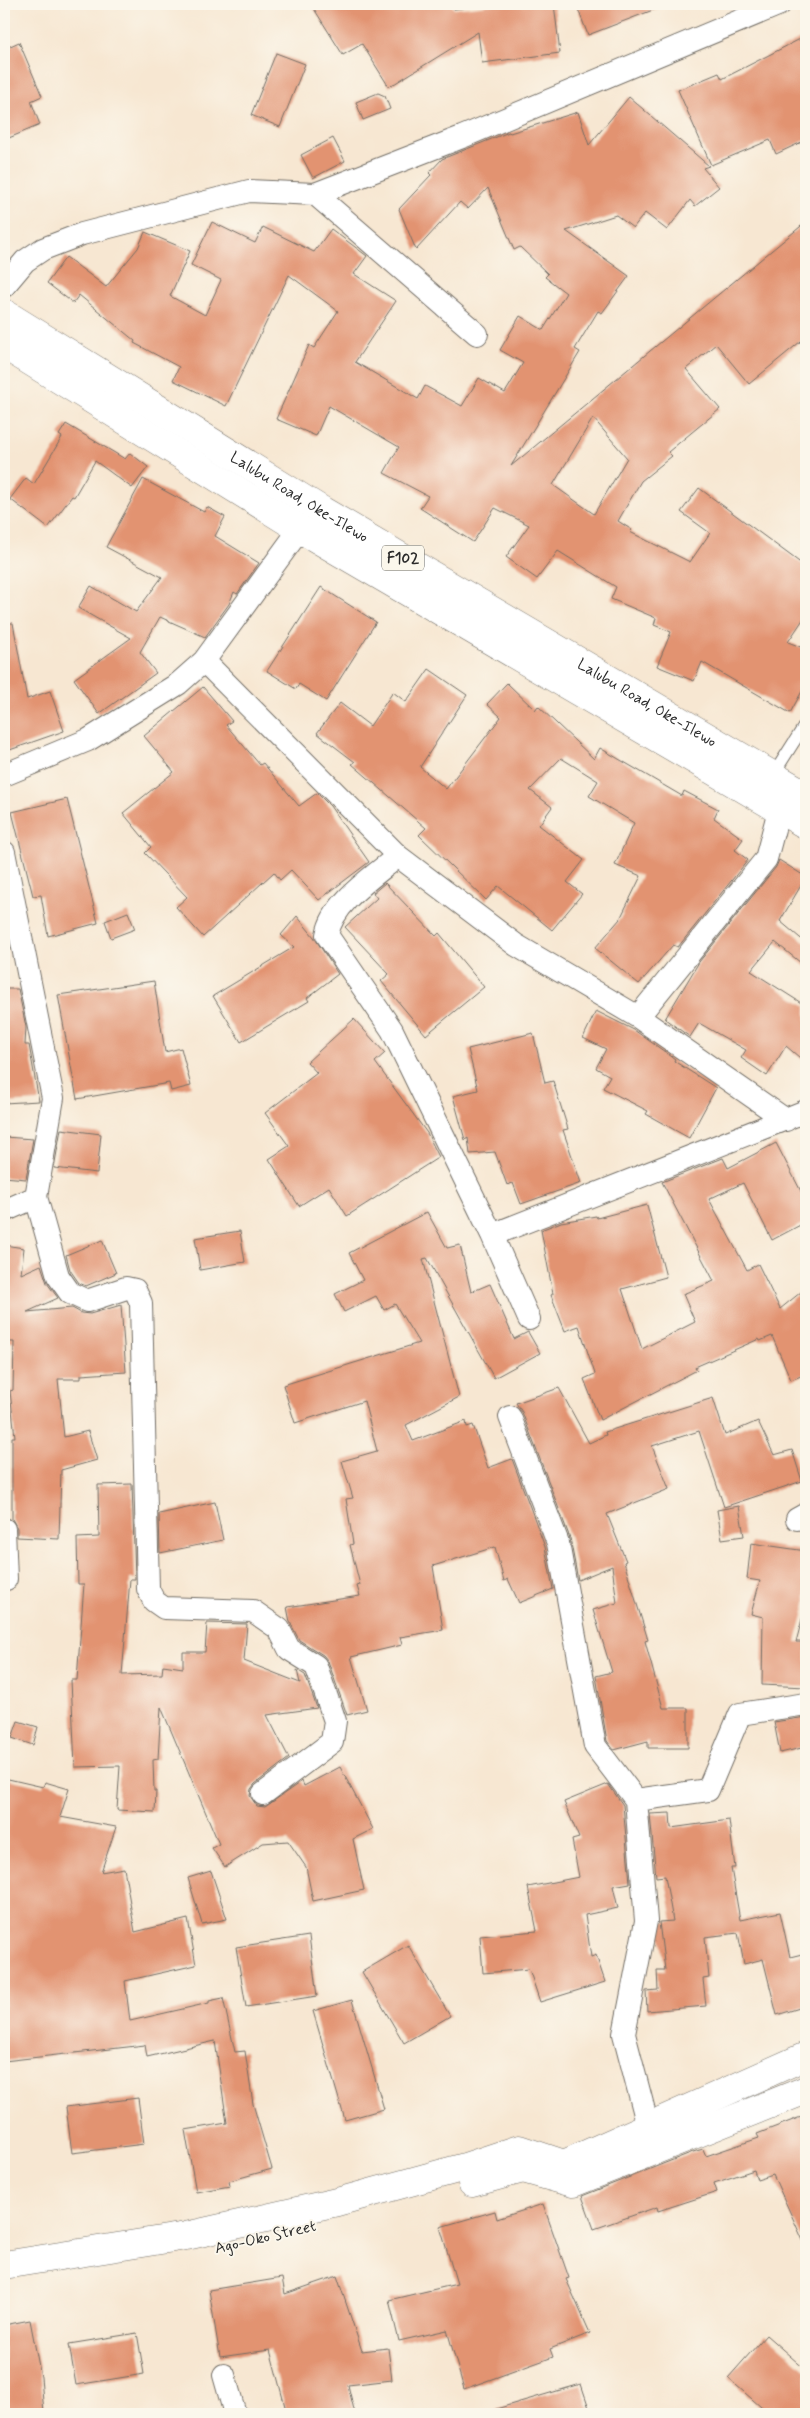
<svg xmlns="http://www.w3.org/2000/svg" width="810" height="2418" font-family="Mynerve,sans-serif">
	<rect width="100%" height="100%" fill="#fbf7ec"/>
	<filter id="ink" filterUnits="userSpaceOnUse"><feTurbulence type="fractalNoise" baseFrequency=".02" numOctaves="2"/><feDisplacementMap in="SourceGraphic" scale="10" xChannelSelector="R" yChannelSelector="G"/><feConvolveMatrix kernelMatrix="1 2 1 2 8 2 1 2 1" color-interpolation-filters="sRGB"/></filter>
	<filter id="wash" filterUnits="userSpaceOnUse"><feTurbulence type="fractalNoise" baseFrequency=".0096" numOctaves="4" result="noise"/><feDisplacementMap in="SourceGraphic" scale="20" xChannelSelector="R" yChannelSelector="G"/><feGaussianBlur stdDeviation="1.12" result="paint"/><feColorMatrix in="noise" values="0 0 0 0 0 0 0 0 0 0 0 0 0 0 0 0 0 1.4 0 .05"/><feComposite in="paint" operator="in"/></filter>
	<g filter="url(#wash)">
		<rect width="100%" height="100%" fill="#f7e7d2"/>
		<g id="blocks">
			<!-- building -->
			<path fill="#e29371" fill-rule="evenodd" d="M311 4H451L454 9 495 4H554L560 53 482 63 478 32 389 87 362 44 343 55Z
				M576 4H666V5L588 35Z
				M806 36V140L776 154 770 140 711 165 678 90 719 73 722 79Z
				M19 42 42 96 31 101 40 125 4 140V49Z
				M276 53 305 64 280 127 251 115Z
				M378 93 385 96 390 109 363 120 356 102Z
				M629 97 709 166 703 168 719 187 695 206 690 200 667 230 645 213 633 228 616 215 566 231 629 276 602 313 598 311 575 349 580 352 511 466 806 222V337L749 384 716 344 686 369 720 409 668 452 672 456 641 481 618 521 632 530 630 532 690 562 710 533 681 512 699 488 806 567V615L788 642 806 649V684L790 713 702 662 694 681 657 666 671 632 654 625 656 618 611 599 616 587 558 551 537 579 506 557 529 525 495 508 473 542 420 508 428 496 384 473 399 447 329 406 316 436 276 419 309 345 314 348 338 311 289 275 226 406 173 380 179 367 134 343 135 341 79 295 73 303 47 283 66 257 106 287 138 248 145 232 190 251 170 296 205 315 221 280 191 265 212 222 255 243 263 227 314 252 331 229 367 256 354 274 396 301 355 362 418 399 425 386 462 406 479 378 505 393 523 363 500 350 520 316 543 330 566 293 545 277 548 274 520 247 514 250 488 188 468 209 460 202 416 250 399 209 431 175 429 173 442 159 509 132 510 133 578 112 589 145ZM593 418 627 458 594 514 553 485Z
				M333 138 345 161 313 178 301 155Z
				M66 424 125 459 130 453 148 467 132 488 95 461 74 497 72 496 48 528 10 499 26 478 34 484 62 437 59 435Z
				M143 479 204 512 207 507 225 517 215 536 259 563 237 594 234 592 229 604 205 637 160 617 140 652 156 673 99 714 74 679 131 638 78 608 91 586 136 612 162 577 106 547Z
				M321 587 376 622 326 701 299 684 296 689 267 671Z
				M4 623H13L27 699 50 691 64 731 4 752Z
				M429 669 467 695 420 767 446 789 501 717 487 704 507 683 535 710 538 706 594 759 600 748 682 796 684 791 718 809 714 818 743 839 735 850 748 860 678 947 673 945 639 984 595 948 620 919 641 876 615 865 634 823 589 796 598 781 561 758 530 790 552 807 539 825 584 860 567 882 582 894 552 930 498 886 486 900 419 835 426 828 352 764 355 762 317 733 340 703 370 726 393 692 406 702Z
				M203 687 232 721 226 725 260 765 263 763 299 806 317 793 330 806 369 862 319 900 291 870 280 880 274 872 203 937 176 907 187 897 145 853 151 847 123 813 174 772 144 736Z
				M67 799 98 923 48 936 41 895 33 896 12 812Z
				M779 860 806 877 780 921 806 943V967L775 942 751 971 806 1006V1063L786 1046 767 1076 741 1058 746 1050 699 1023 690 1037 665 1019 699 962 776 867Z
				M385 883 436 936 439 933 484 987 426 1035 381 981 389 974 345 927 377 898 373 893Z
				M128 912 135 929 111 938 105 921Z
				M297 916 314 937 338 974 307 998 309 1001 241 1042 213 996 294 947 281 935Z
				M154 981 165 1052 181 1048 191 1086 171 1091 169 1083 77 1099 58 995Z
				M4 989H18L26 1027 25 1045H29L39 1101 4 1103Z
				M596 1011 634 1030 675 1059 674 1061 716 1088 689 1138 646 1114 648 1111 603 1088 610 1076 596 1068 606 1049 583 1038Z
				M354 1019 385 1053 375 1062 427 1133 439 1157 347 1216 329 1187 299 1206 269 1159 289 1146 265 1113 317 1073 307 1062Z
				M533 1033 545 1083 553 1081 568 1129 563 1130 581 1183 521 1204 513 1183 507 1185 495 1152 470 1154 468 1138 465 1140 453 1096 478 1090 468 1049Z
				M61 1129 101 1134 97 1173 54 1168Z
				M4 1137 33 1139 26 1179 4 1177Z
				M776 1143 806 1201V1222L772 1240 743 1183 709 1199 747 1270 758 1264 780 1309 806 1288V1374L791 1380 772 1336 760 1341 759 1339 695 1367 697 1370 600 1420 584 1379 595 1374 579 1326 565 1331 551 1295 553 1294 541 1230 561 1222 596 1216 597 1218 647 1205 666 1277 622 1289 642 1349 695 1322 683 1294 714 1281 662 1182 723 1158 728 1168Z
				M427 1212 447 1248 460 1245 471 1292 490 1284 514 1339 528 1332 540 1353 494 1378 427 1258 423 1259 459 1397 406 1425 413 1441 466 1421 467 1427 473 1425 488 1468 512 1459 545 1547 553 1589 519 1603 508 1579 504 1581 495 1547 433 1566 443 1630 400 1637 402 1645 351 1657 367 1710 347 1715 328 1661 323 1655 299 1640 290 1622 287 1607 360 1596 357 1586 360 1585 350 1545 353 1544 346 1499 353 1498 342 1461 377 1451 364 1401 295 1423 283 1385 419 1343 395 1304 384 1310 376 1296 344 1312 335 1294 363 1280 349 1253Z
				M240 1231 245 1262 200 1270 195 1238Z
				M102 1240 116 1273 86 1286 79 1283 70 1270 66 1255Z
				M4 1245 24 1248 21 1274 41 1265 47 1283 58 1298 27 1312 72 1308 81 1313 90 1314 121 1305 126 1372 81 1375V1379H58L64 1437 88 1431 97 1460 61 1470 59 1539 17 1537V1528L12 1519V1437H15L10 1391 13 1390 14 1342H4Z
				M559 1388 589 1443 606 1435 605 1432 713 1398 725 1435 758 1421 774 1455 792 1450 802 1481 724 1507 699 1431 652 1446 669 1489 607 1514 626 1561 624 1562 648 1640 645 1641 663 1708H688V1748H648V1741L614 1750 607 1741 596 1676 612 1672 593 1610 617 1603 612 1566 578 1580 570 1538 522 1412 516 1403Z
				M132 1484 135 1579H130L122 1675 162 1674 163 1665 183 1668V1652H205L207 1623 247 1624 244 1661 300 1683 297 1670 305 1675 317 1708 267 1715 289 1758 255 1784 251 1789 250 1796 257 1806 265 1807 302 1781 304 1786 340 1767 373 1829 353 1839 364 1890 313 1901 306 1867 288 1841 263 1843 225 1867 212 1848 219 1844 161 1707 158 1759 153 1760 154 1791H156L155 1812 117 1810 120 1766 75 1767 71 1680H77L84 1584H78L77 1538 99 1537 98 1485Z
				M215 1502 223 1540 160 1553 159 1514Z
				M739 1506 744 1536 722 1539 717 1510Z
				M751 1543 806 1551V1604L796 1642H806V1687L762 1685 763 1617 751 1614 760 1581 747 1579Z
				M806 1717V1747L780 1753 774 1722Z
				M18 1721 38 1727 33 1745 12 1738Z
				M4 1778 43 1787 45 1782 69 1789 60 1817 116 1827 101 1872 124 1868 135 1932 188 1919 196 1965 125 1981 130 2021 209 2003V2001L223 1998 235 2052 245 2051 253 2104 272 2169 229 2181 230 2186 196 2192 185 2130 227 2123 215 2041 147 2057 145 2045 4 2061Z
				M608 1784 623 1805 630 1883 613 1886 618 1908 585 1915 591 1957 596 1955 605 1982 540 2002 529 1969 483 1973 480 1936 537 1931 528 1887 579 1877 572 1840 579 1838 564 1802Z
				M670 1813 671 1828 729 1820 735 1868H731L740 1920 780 1912 790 1957 806 1953V2006L777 2015 763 1959 744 1964 738 1933 705 1937 709 1978 703 1979 706 2006 647 2011 646 1991 658 1990 657 1970H665L659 1922 673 1921 665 1876 656 1877 650 1814Z
				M211 1871 227 1919 202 1924 188 1878Z
				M309 1936 317 1996 246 2007 236 1947Z
				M408 1945 450 2016 404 2043 362 1972Z
				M352 2000 384 2109 345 2120 313 2011Z
				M138 2098 144 2144 72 2153 66 2107Z
				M806 2115V2247L773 2175 757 2180 754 2170 714 2183 717 2192 658 2211 657 2207 594 2229 582 2196 693 2152 703 2149 706 2156 759 2138 757 2134Z
				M543 2204 569 2278 566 2279 590 2333 550 2349 553 2357 464 2389 447 2330 399 2341 389 2300 457 2284 440 2227 495 2211 497 2219Z
				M337 2276 362 2351 388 2348 392 2380 348 2385 355 2414H287L270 2350 220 2357 209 2290 282 2278 285 2294Z
				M30 2320 41 2377 44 2414H4V2325Z
				M137 2333 144 2374 76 2385 69 2344Z
				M766 2335 806 2370V2414H769L728 2378Z
				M581 2384 591 2414H497L496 2409Z"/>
		</g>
	</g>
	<g filter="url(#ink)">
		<use href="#blocks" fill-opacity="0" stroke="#726d65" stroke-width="1"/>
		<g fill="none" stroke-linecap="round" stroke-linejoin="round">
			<defs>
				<path id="lane" d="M773 775 806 723"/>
				<path id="street" d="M315 194 477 334
					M4 286 25 261 43 249 82 234 249 191 315 194 462 137 780 4
					M204 661 398 856 516 945 638 1017 786 1120
					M4 775 88 740 178 684 204 661 300 529
					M4 852 53 1098 36 1197 58 1276 70 1293 87 1301 126 1288 135 1290 141 1303 148 1589 154 1601 164 1608 253 1611 279 1629 289 1649 316 1666 335 1721 332 1742 263 1794
					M398 856C373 877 333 902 327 935L392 1030 492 1235 529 1319
					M638 1017 766 859 779 810
					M4 1211 36 1197
					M492 1235 806 1111
					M510 1417 558 1543 595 1746 636 1800 646 1921 624 2034 648 2126
					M797 1519 806 1514
					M4 1529 6 1579H4
					M636 1800 708 1790 740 1714 806 1704
					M224 2375 235 2414"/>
				<g id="primary">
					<path id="s1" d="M4 313 323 511 806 795"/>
					<path d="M4 345 300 529 806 825"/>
					<path d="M472 2183 523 2169 573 2183 806 2090"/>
					<path d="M4 2265 186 2236 337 2202 465 2167 519 2149 564 2164 806 2056"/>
				</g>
			</defs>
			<!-- lane casing -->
			<use href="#lane" stroke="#726d65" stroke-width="13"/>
			<!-- street casing -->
			<use href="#street" stroke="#726d65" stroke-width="24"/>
			<!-- primary casing -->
			<use href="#primary" stroke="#726d65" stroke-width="29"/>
			<!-- lane -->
			<use href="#lane" stroke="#fff" stroke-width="11"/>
			<!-- street -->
			<use href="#street" stroke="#fff" stroke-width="22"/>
			<!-- primary -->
			<use href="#primary" stroke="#fff" stroke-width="28"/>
		</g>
	</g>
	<g text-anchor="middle" stroke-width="4" stroke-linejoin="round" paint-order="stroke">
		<!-- shield labels -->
		<rect fill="#fbf7ec" stroke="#696865" stroke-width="1" x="382" y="545.5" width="42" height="25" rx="4"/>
		<g font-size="15" font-weight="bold" fill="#2b2b2b">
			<text x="403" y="563">F102</text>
		</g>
		<!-- street labels -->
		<g font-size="16" fill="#2b2b2b" stroke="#fbf7ec">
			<text dy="6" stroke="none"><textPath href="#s1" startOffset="348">Lalubu Road, Oke-Ilewo</textPath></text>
			<text dy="6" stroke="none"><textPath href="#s1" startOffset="752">Lalubu Road, Oke-Ilewo</textPath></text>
			<text transform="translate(265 2236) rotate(-13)" y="6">Ago-Oko Street</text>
		</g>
	</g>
	<!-- margin -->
	<rect width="810" height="2418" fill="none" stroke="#fbf7ec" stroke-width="20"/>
</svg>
